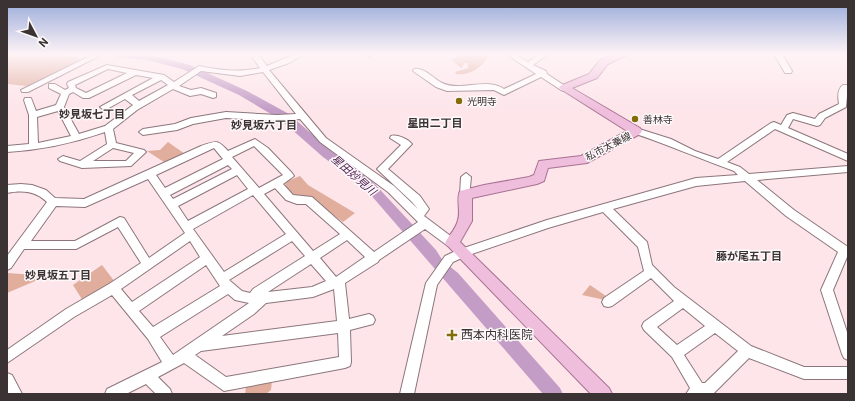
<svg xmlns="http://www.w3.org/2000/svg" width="855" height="401" font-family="Roboto,'Noto Sans JP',sans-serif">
	<rect width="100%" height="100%" fill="#fde5ea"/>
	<!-- green -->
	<path fill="#e1ae9e" d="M7 54H39L77 57 80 60 27 86 7 84Z
		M168 142 185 154 167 164 147 151 160 150Z
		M300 176 308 185 355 213 343 222 307 196 299 198 287 191 285 182Z
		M102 265 115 282 83 301 73 285Z
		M8 273 47 276 7 293Z
		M590 285 606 296 605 300 582 295Z
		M272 381 271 390 266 394H245L246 387Z"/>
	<!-- forest -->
	<path fill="#dfa795" d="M463 54 474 55 482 54 488 57C482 68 468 76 456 74L455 72 468 68V63H465L461 68 452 60Z"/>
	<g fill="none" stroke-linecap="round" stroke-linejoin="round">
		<!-- river -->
		<path fill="#c39dc6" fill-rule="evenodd" d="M111 54H147L190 65 247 91 289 114 331 151 372 181 436 250 443 261 458 273 560 388 563 394H543L364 187 323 157 281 120 239 95 182 69 147 60 116 57Z"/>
		<defs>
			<path id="minor" d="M94 54H103L28 92H22L21 90Z
				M250 54H258L267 66 295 54H304L289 63 269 70 326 138 394 186 418 209 412 202 377 169 401 145 390 138 391 136C397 134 408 139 412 144L410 146 388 169 420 196 429 209 424 216 456 240 457 243 456 246 452 247 448 246 425 229 379 260 378 262 345 283 349 319 369 314 373 316 375 320 373 324 350 330 351 362 350 366 345 368 224 391 184 363 158 377 170 389 172 394H156L146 384 126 394H105L107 389 162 362 148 339 112 295 74 317 7 363V350L66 309 109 284 141 263 118 227 76 249H24L11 268 7 270V256L47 202C35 191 23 190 7 193V185L21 184 32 185 46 190 55 198 84 199 201 146C216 141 217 139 228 151L255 139 268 148 292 173 294 176 283 184 293 195 312 197 374 252 418 222 388 192 320 142 300 119 277 121 226 118 193 124 177 130 143 135 139 132 143 129 175 124 191 118 226 112 277 115 296 114 263 72 240 76 201 71 179 86 191 90 201 88 216 93V97L213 98 201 94 190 96 173 89 137 110 113 129 116 143 144 150 146 152 131 166 82 168 60 161 58 159 63 156 80 161 107 144 105 132C73 143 41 150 7 152V146L29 144V115L24 100 25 98H31L36 111 56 105 61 94 49 88V84H55L65 90 69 88 67 84 68 82 107 65 164 75 174 82 199 66C220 70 239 73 260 68ZM108 69 127 73 86 93 76 88 75 85ZM136 75 153 78 100 107 104 110 107 109 125 99 133 105 105 126 79 134 64 107 69 94 73 92 83 98H89ZM161 80 168 85 139 101 132 95ZM58 111 71 136 38 143 37 117ZM254 146 283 175 259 188 232 157ZM113 148 134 153 126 161H93ZM214 148 223 159 165 188 156 175ZM228 165 232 169 173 199 170 195ZM237 175 248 189 188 221 178 206ZM148 179 185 233 149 258 124 218 120 217 75 241H31L56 206 85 207ZM275 188 286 200 297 204H306L340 234 313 251 264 194ZM253 195 286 234 224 272 193 229ZM347 240 365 257 336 277 320 258ZM190 241 200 257 132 302 121 289ZM292 241 305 256 253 289 250 293 242 291 229 280ZM311 264 326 281 312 287 268 292ZM206 265 220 286 153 327 139 311ZM334 289 337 321 222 336 254 314 266 303 313 297ZM228 294 235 300 249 303 173 355 160 337ZM338 333 339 357 226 377 195 355 201 351Z
				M364 54H373L369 56Z
				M506 54H515L528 62 540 54H549L533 65 546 71 547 74 568 88 564 91 561 90 541 77 504 95 494 90 447 91 436 87 413 71 414 69C424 67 434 79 442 83 461 92 486 77 504 89L536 74Z
				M774 54H782L792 71 791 73H785Z
				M843 85H848L846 107 825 118 820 125 817 126 793 119 788 128 848 154V161L775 129 727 162 740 167 749 174 848 166V172L757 180 794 210 848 247V258L847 257 833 290 848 335V360L844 358 842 354 821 290 838 252 786 216 745 181 696 186 613 209 647 242 652 265 674 287 751 346 804 367H848V379H804L749 358 713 394H686L690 388 672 357 644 330 642 326 644 322 674 301 651 278 612 306 608 307 604 306 602 302 604 298 644 271 638 247 603 212 548 228 466 256 453 262 437 285 414 394H400L426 283 445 256 458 250 547 220 696 178 738 175 734 171C700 159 667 144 633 133L632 131 633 129 636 128 671 139 695 151 718 159 771 123 774 122 781 125 787 115 793 113 815 119 819 114 839 104C838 98 837 89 843 85ZM683 308 705 326 677 345 657 327ZM715 333 738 351 705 383H702L684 355Z
				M466 173 471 177 469 198H461L460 195 461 177Z
				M7 373 12 375 22 394H8Z"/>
			<path id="major" d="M616 54H629L608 64 597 78 572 88 640 128 642 131 640 134 587 163 548 168 544 181 537 184 472 198V221L460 242 609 388 612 394H591L445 243C449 235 456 229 458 220 461 211 456 199 460 191L484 185 529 177 534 175 539 161 581 156 627 131 559 88 560 86 589 74 600 60Z"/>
		</defs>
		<!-- minor casing -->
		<use href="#minor" stroke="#8c767c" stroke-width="2"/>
		<!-- major casing -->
		<use href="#major" stroke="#a87192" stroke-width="2"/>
		<!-- minor -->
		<use href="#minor" fill="#fff" fill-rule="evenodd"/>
		<!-- major -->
		<use href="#major" fill="#eebedc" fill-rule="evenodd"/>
	</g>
	<!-- sky -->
	<linearGradient id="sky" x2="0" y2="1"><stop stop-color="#99abda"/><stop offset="0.49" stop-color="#fef3f6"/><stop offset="1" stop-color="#fef3f6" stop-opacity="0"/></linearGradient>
	<rect width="855" height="110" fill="url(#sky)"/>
	<!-- markers -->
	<g fill="#836d09" stroke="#fdf8f9" stroke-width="1.5">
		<circle cx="459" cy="101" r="4"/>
		<circle cx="635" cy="119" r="4"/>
		<path d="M450 329h4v4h4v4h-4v4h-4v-4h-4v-4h4z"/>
	</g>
	<g text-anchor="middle" stroke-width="3" stroke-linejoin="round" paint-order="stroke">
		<!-- poi labels -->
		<g font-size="10" fill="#3b3234" stroke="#fdf8f9" text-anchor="start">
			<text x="467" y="105">光明寺</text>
			<text x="643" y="123">善林寺</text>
		</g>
		<!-- street labels -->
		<g font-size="10" fill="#3b3234" stroke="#fdf8f9">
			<text transform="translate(608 146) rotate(-27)" y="4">私市太秦線</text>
		</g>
		<!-- neighbourhood labels -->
		<g font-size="11" font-weight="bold" fill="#3b3234" stroke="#fdf8f9">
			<text x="92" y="118">妙見坂七丁目</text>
			<text x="435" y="127">星田二丁目</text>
			<text x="264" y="129">妙見坂六丁目</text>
			<text x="749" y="260">藤が尾五丁目</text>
			<text x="58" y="279">妙見坂五丁目</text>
		</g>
		<!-- water labels -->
		<g font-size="11" font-style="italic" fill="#4f2053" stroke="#fdf8f9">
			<text transform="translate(354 175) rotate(41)" y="4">星田妙見川</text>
		</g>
		<!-- near-poi labels -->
		<g font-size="12" fill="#3b3234" stroke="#fdf8f9" text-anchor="start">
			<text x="461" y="339">西本内科医院</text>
		</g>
	</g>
	<!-- border -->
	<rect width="855" height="401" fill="none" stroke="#3b3234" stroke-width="16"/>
	<!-- north arrow -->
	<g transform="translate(36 36) rotate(131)" stroke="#fdf8f9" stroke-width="3" paint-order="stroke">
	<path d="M0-3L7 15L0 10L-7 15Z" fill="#3b3234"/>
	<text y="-6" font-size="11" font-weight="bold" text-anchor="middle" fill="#3b3234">N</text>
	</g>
</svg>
